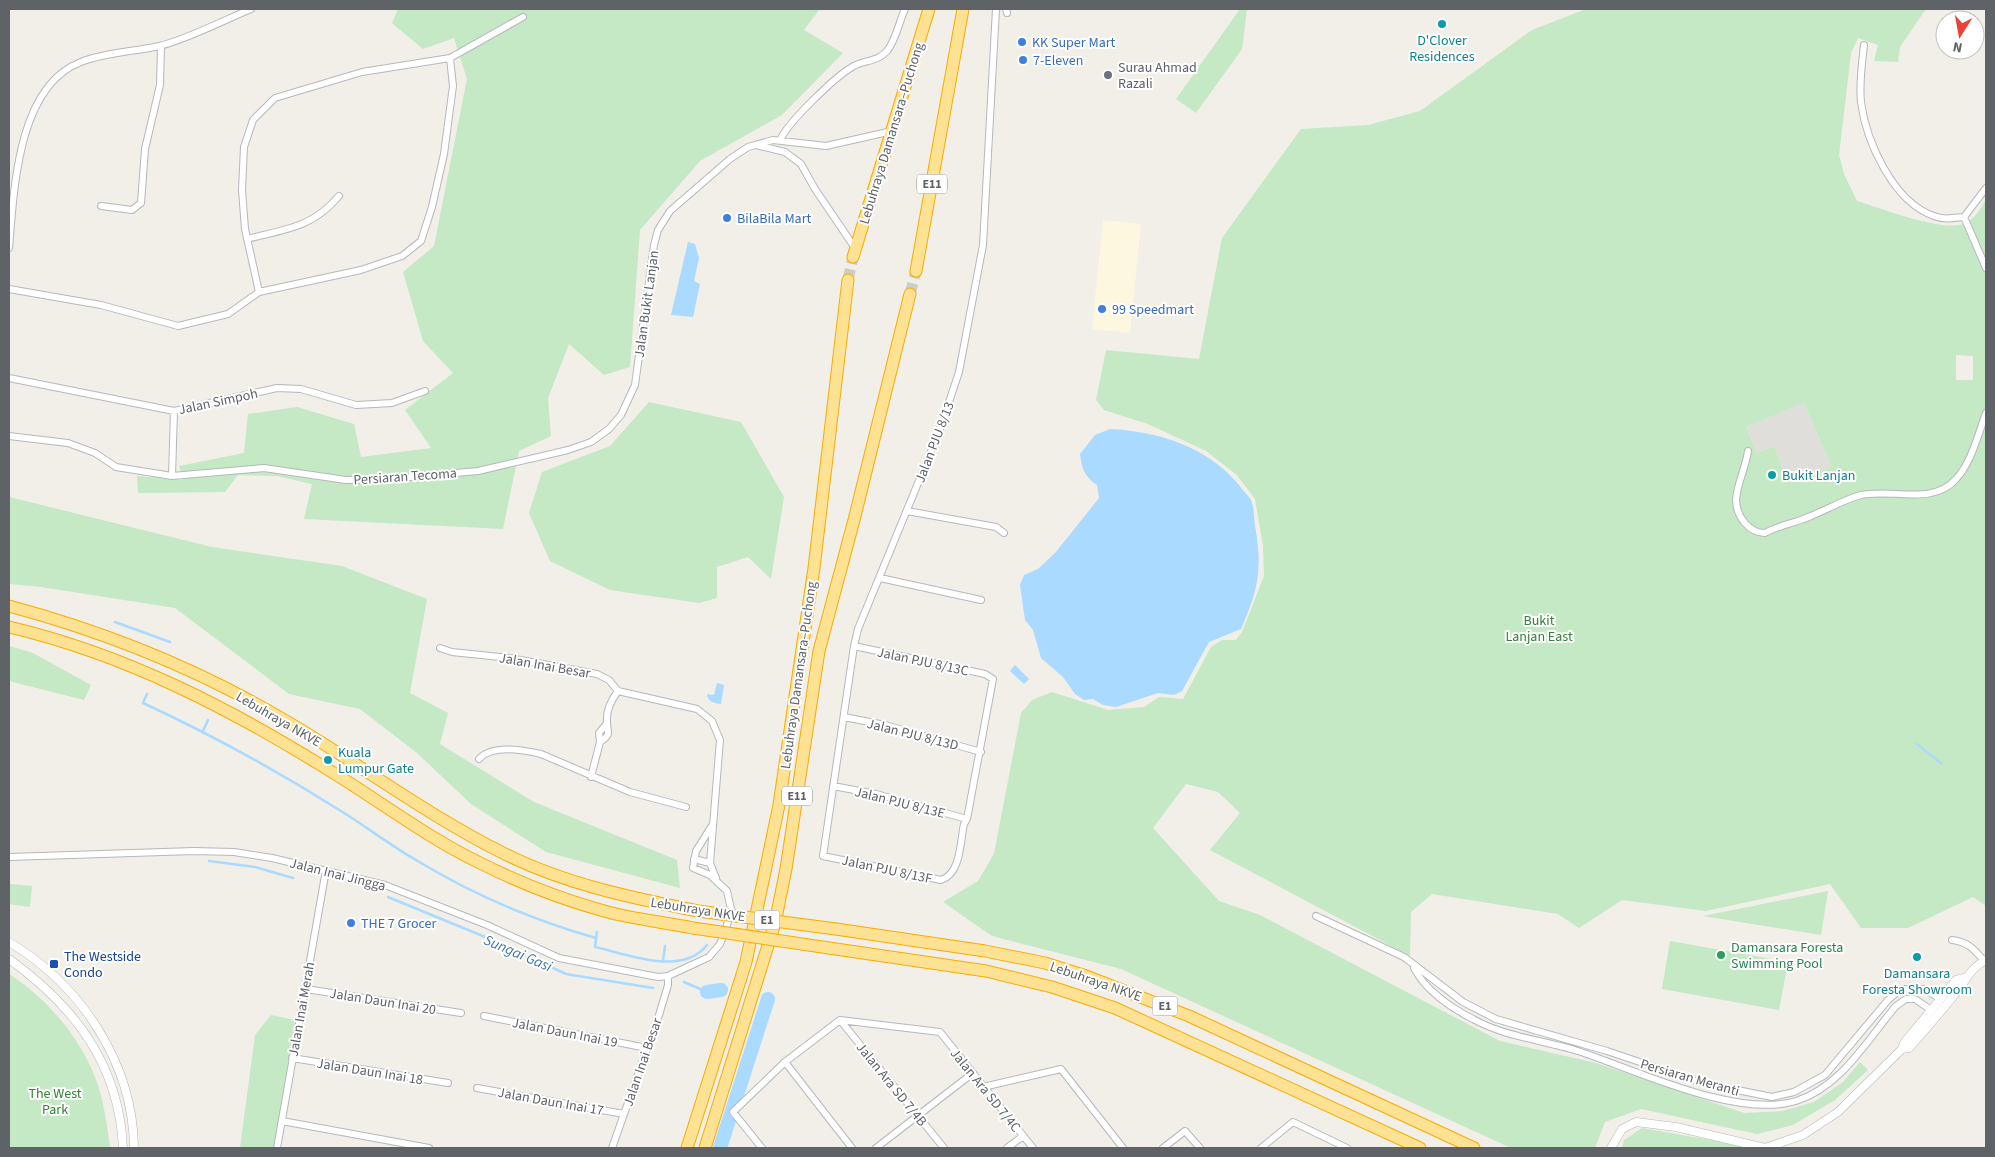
<svg xmlns="http://www.w3.org/2000/svg" width="1995" height="1157" font-family="'Source Sans 3',sans-serif">
	<rect width="100%" height="100%" fill="#f1efe8"/>
	<!-- commercial -->
	<path fill="#fef7e0" d="M1103 220 1141 224 1130 333 1092 329Z"/>
	<!-- industrial -->
	<path fill="#e0deda" d="M1804 403 1831 466 1790 483 1774 446 1757 453 1746 427Z"/>
	<!-- green -->
	<path fill="#c5e8c5" fill-rule="evenodd" d="M398 9H820L804 30 843 53 782 115 700 161 640 230 630 367 604 375 569 344 548 398 551 436 519 451 503 529 304 519 312 484 277 476 238 475 225 492 138 493 137 476 183 480 179 466 244 453 248 414 297 407 354 424 361 457 431 448 405 410 453 373 423 341 403 272 434 246 467 79 454 38 423 49 392 23Z
		M1240 9H1247L1242 49 1196 113 1176 99Z
		M1586 9H1926L1900 47 1898 62 1874 61 1878 45 1858 38 1851 53 1839 155 1844 174 1857 201C1880 208 1942 232 1963 224 1975 219 1980 210 1986 199V906L1973 897 1908 928H1861L1830 884 1706 911 1622 900 1579 928 1558 914 1432 894 1411 912 1410 956 1210 850 1240 813 1218 792 1186 784 1153 828 1219 901 1260 915 1500 1041 1596 1063 1744 1113 1783 1111 1814 1102 1843 1082 1860 1062 1868 1070 1835 1100 1793 1125 1757 1134 1641 1109 1605 1122 1595 1148H1511L1121 969 992 936 943 902 978 881 994 854 1021 713 1032 700 1052 692 1108 710 1144 707 1159 697 1183 699 1211 647 1222 640H1236L1242 632 1264 576 1263 546 1255 499 1237 475 1206 451 1148 424 1104 410 1096 400 1106 350 1199 359 1222 238 1301 129 1368 125 1420 111 1532 30ZM1956 355 1973 356V380H1956ZM1804 403 1831 466 1790 483 1774 446 1757 453 1746 427Z
		M649 402 741 422 784 497 771 579 748 557 717 567V598L699 603 610 590 550 561 529 513 542 472 610 446Z
		M9 497 212 547 342 566 427 599 410 693 448 713 440 744 534 802 677 860 680 888 546 852 471 804 417 753 360 709 289 694 175 608 41 587 9 584Z
		M9 646 33 653 91 685 84 700 9 681Z
		M9 884 32 886 30 907 9 904Z
		M1828 891 1821 935 1703 916Z
		M1670 941 1788 962 1779 1010 1662 989Z
		M9 974C50 1000 88 1046 101 1095 105 1112 108 1131 110 1148H9Z
		M271 1015 295 1020 274 1148H240L255 1035Z
		M1642 1128 1756 1148H1622L1624 1140Z"/>
	<!-- water -->
	<path fill="#aadaff" d="M688 242 695 244 699 258 694 281 700 284 693 317 671 315Z
		M1110 429C1157 431 1208 447 1239 485 1242 490 1248 495 1251 500 1254 507 1254 518 1255 526 1263 569 1258 590 1241 629L1209 642 1182 691 1174 695 1158 693 1116 707 1103 705 1093 699 1084 700 1075 694 1063 677 1041 658 1033 630 1025 620 1020 585 1024 575 1038 569 1056 552 1099 498 1097 485C1084 476 1082 469 1080 454L1095 435Z
		M1015 665 1029 679 1024 684 1010 671Z
		M717 683 724 685 721 704C714 703 708 702 707 694L714 695Z"/>
	<g fill="none" stroke-linecap="round" stroke-linejoin="round">
		<!-- stream -->
		<path stroke="#aadaff" stroke-width="2.5" d="M115 622 170 642
			M147 694 143 703C210 734 274 769 336 808 363 824 388 844 416 860 472 894 532 920 596 938
			M203 731 208 720
			M1917 744 1941 763
			M209 861 255 867 293 878
			M388 897 495 941 566 974 653 988
			M597 932 595 947C627 954 682 977 707 945
			M663 961 665 946
			M684 982 707 992"/>
		<!-- river -->
		<path stroke="#aadaff" stroke-width="14" d="M707 992 721 990
			M720 1148 768 999"/>
		<!-- motorway-tunnel -->
		<path stroke="#ccccc8" stroke-width="11" stroke-dasharray="11 5.5" stroke-linecap="butt" d="M848 280 853 257
			M910 294 916 271"/>
		<defs>
			<path id="minor" d="M1006 9 1007 13
				M1864 45C1862 63 1859 83 1861 102 1866 141 1893 202 1934 216 1944 220 1953 218 1964 217L1986 188
				M780 140C789 121 834 78 852 67 863 60 878 62 887 51 896 40 899 22 905 9
				M756 145 785 152 801 164 815 189 855 248
				M101 206 132 210 141 203 145 149 160 85 161 46
				M1964 217 1986 268
				M247 239C286 229 312 228 339 196
				M9 248C14 191 17 86 81 62 106 52 133 52 159 46 186 40 224 20 251 9
				M9 289 101 305 178 326 228 314 259 292 361 270 402 256 421 241 432 207 444 154 453 86 450 58
				M259 292 245 229 242 190 244 147 253 120 275 98 362 72 450 58 523 17
				M9 378 174 411 277 388 301 389 356 405 392 403 425 391
				M9 436 68 443 95 453 116 467 172 476 264 468 346 480 387 479 478 471 568 450 591 442 609 429 621 415 635 385 654 245 658 230 670 211 730 159 748 147 773 140 826 146 892 131
				M1748 451C1746 467 1736 486 1736 501 1737 517 1749 533 1765 533 1779 525 1796 523 1811 516 1828 509 1843 500 1861 495 1891 488 1933 506 1956 479 1972 462 1978 434 1986 413
				M172 476 174 411
				M907 511 996 527 1004 533
				M880 578 981 600
				M854 646 985 674 993 679 967 819 964 824C960 842 961 874 941 880L823 856 854 646 858 629 939 432 959 372 983 245 996 9
				M440 648 452 652 510 658 597 674 609 680 618 691 697 709 712 721 720 740 710 863 716 878
				M844 717 885 725 981 752
				M607 723 599 733 600 742C612 734 607 733 607 722 606 711 612 699 618 691
				M479 759C492 744 524 750 541 754L630 792 686 807
				M591 777 600 742
				M833 786 876 794 967 819
				M9 857 194 851 234 852 272 858 385 885 487 925 559 958 658 977 668 976 709 957 720 944 726 929 731 909 727 891 710 875 693 868 696 851 713 824
				M694 859 710 863
				M1316 916 1404 957 1463 1002 1496 1019 1607 1051 1702 1083 1772 1097 1794 1092 1825 1075 1888 1000 1901 989H1925L1940 999
				M1952 940C1968 942 1974 949 1984 961
				M1414 968C1425 990 1451 1008 1473 1019 1505 1037 1543 1040 1578 1051 1636 1070 1737 1119 1796 1101 1841 1087 1867 1040 1896 1006L1906 999H1915L1931 1010
				M306 989 461 1013
				M484 1016 647 1048
				M840 1020 944 1148
				M292 1058 448 1083
				M785 1062 852 1148
				M983 1087 1061 1069 1123 1148
				M477 1088 624 1114
				M282 1121 429 1148
				M277 1148 326 870
				M612 1148 659 1015 668 985V976
				M762 1148 733 1112 785 1062 840 1020 940 1032 1033 1148
				M876 1148 973 1073
				M1007 1148 1023 1136
				M1163 1148 1185 1131 1200 1148
				M1261 1148 1293 1122 1347 1148"/>
			<path id="tertiary" d="M9 942C81 985 133 1063 134 1148
				M9 959C75 1007 119 1064 123 1148
				M1902 1049 1909 1048C1924 1031 1940 1013 1955 994 1966 981 1970 968 1986 960
				M1611 1148 1622 1129 1636 1122 1676 1127 1765 1148 1803 1135 1838 1112 1902 1049 1904 1043 1956 980 1966 977"/>
			<path id="motorway" d="M853 257 929 9
				M916 271 963 9
				M9 606C106 632 200 670 286 721 360 764 428 816 505 854 565 884 632 898 698 911
				M9 627C125 654 231 709 332 772 381 802 428 838 480 863 520 883 561 899 604 911 632 919 663 922 693 928
				M836 929 985 951 1045 963 1089 977 1189 1016 1474 1148
				M829 948 986 971 1052 987 1115 1008 1420 1148
				M687 1148 746 962 779 805 814 568 848 280
				M705 1148 775 923 786 869 819 651 854 520 910 294"/>
		</defs>
		<!-- minor casing -->
		<use href="#minor" stroke="#b5b8bc" stroke-width="8"/>
		<!-- tertiary casing -->
		<use href="#tertiary" stroke="#b5b8bc" stroke-width="9"/>
		<!-- motorway casing -->
		<use href="#motorway" stroke="#f9ab00" stroke-width="13"/>
		<!-- minor -->
		<use href="#minor" stroke="#fff" stroke-width="6"/>
		<!-- tertiary -->
		<use href="#tertiary" stroke="#fff" stroke-width="8"/>
		<!-- motorway -->
		<use href="#motorway" stroke="#fde293" stroke-width="11"/>
		<defs>
			<path id="motorway-bridge" d="M698 911 836 929
				M693 928 829 948"/>
		</defs>
		<!-- motorway-bridge casing -->
		<use href="#motorway-bridge" stroke="#f9ab00" stroke-width="13" stroke-linecap="butt"/>
		<!-- motorway-bridge -->
		<use href="#motorway-bridge" stroke="#fde293" stroke-width="11"/>
	</g>
	<!-- markers -->
	<g fill="#0f9aa8" stroke="#fff" stroke-width="2">
		<circle cx="1442" cy="24" r="5"/>
		<circle cx="1772" cy="475" r="5"/>
		<circle cx="328" cy="760" r="5"/>
		<circle cx="1917" cy="957" r="5"/>
	</g>
	<g fill="#3f7fe0" stroke="#fff" stroke-width="2">
		<circle cx="1022" cy="42" r="5"/>
		<circle cx="1023" cy="60" r="5"/>
		<circle cx="727" cy="218" r="5"/>
		<circle cx="1102" cy="309" r="5"/>
		<circle cx="351" cy="923" r="5"/>
	</g>
	<circle fill="#6b7280" stroke="#fff" stroke-width="2" cx="1108" cy="75" r="5"/>
	<circle fill="#2e9e5b" stroke="#fff" stroke-width="2" cx="1721" cy="955" r="5"/>
	<rect fill="#1a4fb4" stroke="#fff" stroke-width="2" x="49" y="959" width="10" height="10" rx="2.5"/>
	<g text-anchor="middle" stroke-width="4" stroke-linejoin="round" paint-order="stroke">
		<!-- shield labels -->
		<g fill="#fff" stroke="#8f9295" stroke-width="1">
			<rect x="917" y="174.5" width="30" height="19" rx="4"/>
			<rect x="782" y="786.5" width="30" height="19" rx="4"/>
			<rect x="754.5" y="910.5" width="25" height="19" rx="4"/>
			<rect x="1152.5" y="996.5" width="25" height="19" rx="4"/>
		</g>
		<g font-size="12" font-weight="bold" fill="#5f6368">
			<text x="932" y="188">E11</text>
			<text x="797" y="800">E11</text>
			<text x="767" y="924">E1</text>
			<text x="1165" y="1010">E1</text>
		</g>
		<!-- culture labels -->
		<g font-size="14" fill="#0d838f" stroke="#fff">
			<text x="1442" y="45">D'Clover<tspan x="1442" dy="16">Residences</tspan></text>
			<text x="1782" y="480" text-anchor="start">Bukit Lanjan</text>
			<text x="338" y="757" text-anchor="start">Kuala<tspan x="338" dy="16">Lumpur Gate</tspan></text>
			<text x="1917" y="978">Damansara<tspan x="1917" dy="16">Foresta Showroom</tspan></text>
		</g>
		<!-- shop labels -->
		<g font-size="14" fill="#366cbe" stroke="#fff" text-anchor="start">
			<text x="1032" y="47">KK Super Mart</text>
			<text x="1033" y="65">7-Eleven</text>
			<text x="737" y="223">BilaBila Mart</text>
			<text x="1112" y="314">99 Speedmart</text>
			<text x="361" y="928">THE 7 Grocer</text>
		</g>
		<!-- worship labels -->
		<g font-size="14" fill="#5b616d" stroke="#fff" text-anchor="start">
			<text x="1118" y="72">Surau Ahmad<tspan x="1118" dy="16">Razali</tspan></text>
		</g>
		<!-- street labels -->
		<g font-size="14" fill="#5f6368" stroke="#fff">
			<text transform="translate(891 133) rotate(-73)" y="5">Lebuhraya Damansara–Puchong</text>
			<text transform="translate(646 304) rotate(-82)" y="5">Jalan Bukit Lanjan</text>
			<text transform="translate(218 401) rotate(-12)" y="5">Jalan Simpoh</text>
			<text transform="translate(934 442) rotate(-69)" y="5">Jalan PJU 8/13</text>
			<text transform="translate(405 476) rotate(-4)" y="5">Persiaran Tecoma</text>
			<text transform="translate(923 661) rotate(12)" y="5">Jalan PJU 8/13C</text>
			<text transform="translate(545 665) rotate(10)" y="5">Jalan Inai Besar</text>
			<text transform="translate(798 675) rotate(-82)" y="5">Lebuhraya Damansara–Puchong</text>
			<text transform="translate(279 719) rotate(30)" y="5">Lebuhraya NKVE</text>
			<text transform="translate(913 734) rotate(14)" y="5">Jalan PJU 8/13D</text>
			<text transform="translate(900 802) rotate(14)" y="5">Jalan PJU 8/13E</text>
			<text transform="translate(887 869) rotate(12)" y="5">Jalan PJU 8/13F</text>
			<text transform="translate(338 874) rotate(14)" y="5">Jalan Inai Jingga</text>
			<text transform="translate(698 909) rotate(9)" y="5">Lebuhraya NKVE</text>
			<text transform="translate(1096 981) rotate(19)" y="5">Lebuhraya NKVE</text>
			<text transform="translate(383 1001) rotate(9)" y="5">Jalan Daun Inai 20</text>
			<text transform="translate(301 1009) rotate(-80)" y="5">Jalan Inai Merah</text>
			<text transform="translate(565 1032) rotate(11)" y="5">Jalan Daun Inai 19</text>
			<text transform="translate(642 1062) rotate(-71)" y="5">Jalan Inai Besar</text>
			<text transform="translate(370 1071) rotate(9)" y="5">Jalan Daun Inai 18</text>
			<text transform="translate(1690 1077) rotate(16)" y="5">Persiaran Meranti</text>
			<text transform="translate(892 1084) rotate(51)" y="5">Jalan Ara SD 7/4B</text>
			<text transform="translate(986 1090) rotate(51)" y="5">Jalan Ara SD 7/4C</text>
			<text transform="translate(551 1101) rotate(10)" y="5">Jalan Daun Inai 17</text>
		</g>
		<!-- park labels -->
		<g font-size="14" fill="#348238" stroke="#fff">
			<text x="1539" y="625">Bukit<tspan x="1539" dy="16">Lanjan East</tspan></text>
			<text x="55" y="1098">The West<tspan x="55" dy="16">Park</tspan></text>
		</g>
		<!-- leisure labels -->
		<g font-size="14" fill="#27864d" stroke="#fff" text-anchor="start">
			<text x="1731" y="952">Damansara Foresta<tspan x="1731" dy="16">Swimming Pool</tspan></text>
		</g>
		<!-- transit labels -->
		<g font-size="14" fill="#164399" stroke="#fff" text-anchor="start">
			<text x="64" y="961">The Westside<tspan x="64" dy="16">Condo</tspan></text>
		</g>
		<!-- water labels -->
		<g font-size="15" font-style="italic" fill="#4174aa" stroke="#fff">
			<text transform="translate(518 953) rotate(23)" y="5">Sungai Gasi</text>
		</g>
	</g>
	<!-- border -->
	<rect width="1995" height="1157" fill="none" stroke="#5f6368" stroke-width="20"/>
	<!-- north arrow -->
	<g transform="translate(1960 35) rotate(191)"><circle r="24" fill="#ffffff" stroke="#bfc1c3"/>
	<path d="M0-4L9 19L0 12L-9 19Z" fill="#ea4335"/>
	<text y="-8" font-size="14" font-weight="bold" text-anchor="middle" fill="#5f6368">N</text>
	</g>
</svg>
